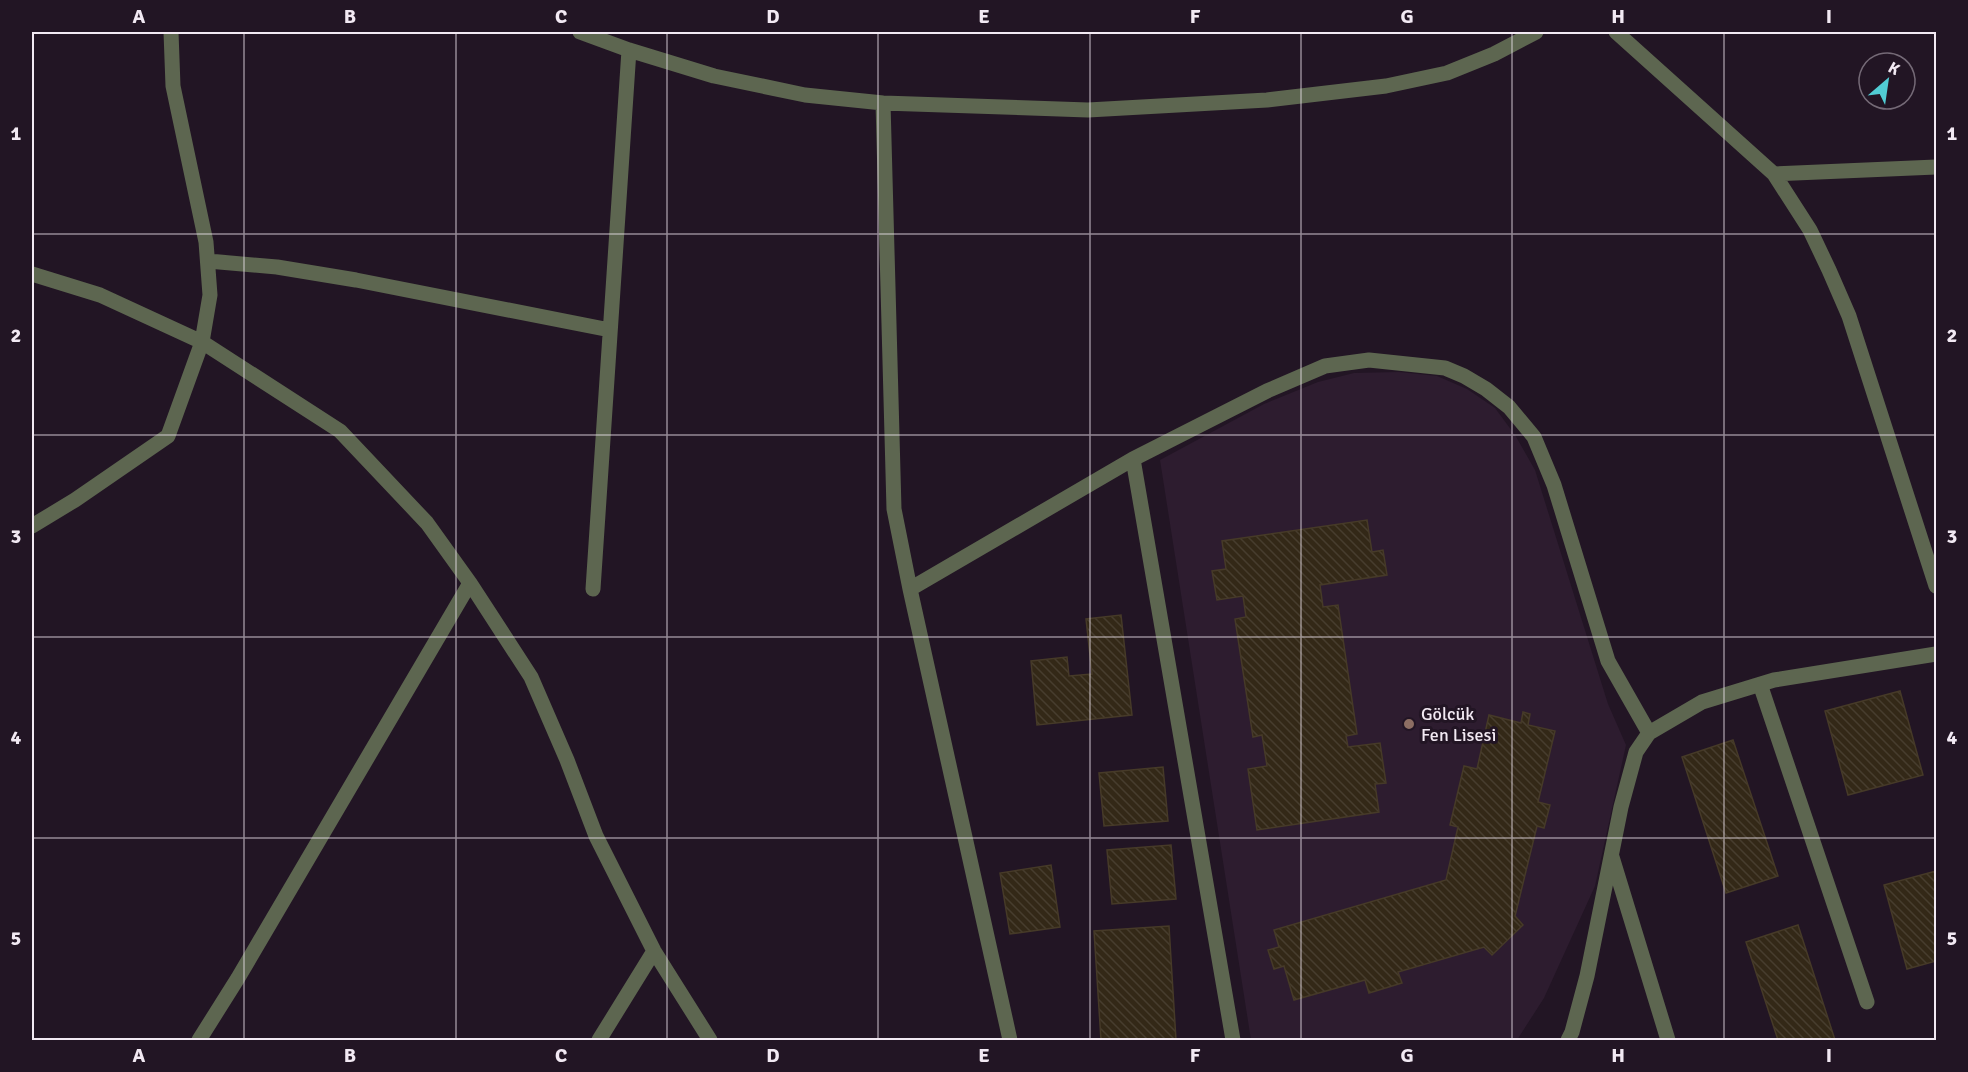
<svg xmlns="http://www.w3.org/2000/svg" width="1968" height="1072" font-family="Signika,sans-serif">
	<defs>
		<pattern id="building-back-hatch" width="6" height="6" patternUnits="userSpaceOnUse" patternTransform="scale(1.5)"><rect width="6" height="6" fill="#332817"/><path d="M-1 5l2 2M0 0l6 6M5-1l2 2" fill="none" stroke="#473d2e"/></pattern>
	</defs>
	<rect width="100%" height="100%" fill="#221524"/>
	<!-- built -->
	<path fill="#2d1c2f" d="M1399 372 1437 376 1467 389 1495 408 1515 435 1535 470 1608 704 1626 745 1595 886 1544 998 1517 1040H1251L1160 460 1264 404 1318 382 1354 373Z"/>
	<!-- building -->
	<path fill="url(#building-back-hatch)" stroke="#463a28" stroke-width="1.5" d="M1367 520 1372 552 1383 550 1387 575 1320 585 1323 607 1338 605 1357 734 1346 736 1348 747 1380 743 1386 783 1375 784 1379 812 1257 830 1248 769 1267 766 1262 735 1253 737 1235 619 1246 617 1243 596 1217 600 1212 571 1226 569 1222 541Z
		M1121 615 1132 715 1037 725 1031 661 1067 657 1069 676 1092 674 1086 619Z
		M1900 691 1923 775 1848 795 1825 711Z
		M1523 712 1530 714 1528 725 1555 731 1538 802 1550 805 1544 828 1537 826 1515 916 1523 925 1492 955 1484 947 1398 972 1402 983 1369 993 1365 980 1294 1000 1284 966 1274 969 1268 950 1279 947 1274 930 1446 880 1458 827 1450 825 1464 766 1477 769 1489 715 1521 723Z
		M1733 740 1778 876 1726 893 1682 757Z
		M1163 767 1168 821 1104 826 1099 773Z
		M1171 845 1176 899 1112 904 1107 850Z
		M1051 865 1060 927 1010 934 1000 873Z
		M1936 871V961L1907 969 1884 885Z
		M1798 925 1835 1040H1778L1746 942Z
		M1169 926 1176 1040H1101L1094 931Z"/>
	<g fill="none" stroke-linecap="round" stroke-linejoin="round">
		<!-- minor -->
		<path stroke="#5d6650" stroke-width="15" d="M580 32 629 50 714 76 805 95 883 103 1088 110 1267 100 1386 86 1447 73 1494 54 1536 32
			M1616 32 1774 174 1810 230 1829 270 1849 316 1936 586
			M883 103 894 509 910 589 1010 1040
			M1774 174 1936 167
			M208 261 277 267 356 280 610 330
			M32 274 100 295 202 342 340 431 427 523 470 583 531 677 567 760 596 836 654 951 710 1040
			M1133 459 1233 1040
			M32 526 75 500 168 436 202 342 210 295 206 242 173 86 171 32
			M593 589 629 50
			M910 589 1133 459 1267 391 1325 366 1369 360 1445 368 1464 376 1486 389 1509 407 1534 437 1554 485 1608 661 1649 733
			M1760 684 1867 1002
			M1612 857 1668 1040
			M199 1040 238 978 470 583
			M599 1040 654 951
			M1568 1040 1572 1032 1587 976 1621 807 1636 752 1649 733 1702 702 1774 680 1936 654"/>
	</g>
	<!-- grid -->
	<path fill="none" stroke="#f2e9f3" stroke-width="1.5" stroke-opacity="0.55" d="M244 32V1040M456 32V1040M667 32V1040M878 32V1040M1090 32V1040M1301 32V1040M1512 32V1040M1724 32V1040M32 234H1936M32 435H1936M32 637H1936M32 838H1936"/>
	<!-- markers -->
	<circle fill="#8d6e63" stroke="#221524" stroke-width="2" cx="1409" cy="724" r="6"/>
	<g text-anchor="middle" stroke-width="6" stroke-linejoin="round" paint-order="stroke">
		<!-- poi labels -->
		<g font-size="18" fill="#f2e9f3" stroke="#221524" text-anchor="start">
			<text x="1421" y="720">Gölcük<tspan x="1421" dy="21">Fen Lisesi</tspan></text>
		</g>
	</g>
	<!-- border -->
	<rect width="1968" height="1072" fill="none" stroke="#221524" stroke-width="66"/>
	<!-- north arrow -->
	<g transform="translate(1887 81) rotate(29)"><circle r="28" fill="#221524" stroke="#756a77" stroke-width="1.5"/>
	<path d="M0-4.5L10 22L0 15L-10 22Z" fill="#51ccd4"/>
	<text y="-9" font-size="16" font-weight="bold" text-anchor="middle" fill="#f2e9f3">K</text>
	</g>
	<rect x="33" y="33" width="1902" height="1006" fill="none" stroke="#f2e9f3" stroke-width="2"/>
	<g font-size="20" text-anchor="middle" font-weight="bold" fill="#f2e9f3">
		<text x="139" y="23">A</text>
		<text x="350" y="23">B</text>
		<text x="561" y="23">C</text>
		<text x="773" y="23">D</text>
		<text x="984" y="23">E</text>
		<text x="1195" y="23">F</text>
		<text x="1407" y="23">G</text>
		<text x="1618" y="23">H</text>
		<text x="1829" y="23">I</text>
		<text x="16" y="140">1</text>
		<text x="1952" y="140">1</text>
		<text x="16" y="342">2</text>
		<text x="1952" y="342">2</text>
		<text x="16" y="543">3</text>
		<text x="1952" y="543">3</text>
		<text x="16" y="744">4</text>
		<text x="1952" y="744">4</text>
		<text x="16" y="945">5</text>
		<text x="1952" y="945">5</text>
		<text x="139" y="1062">A</text>
		<text x="350" y="1062">B</text>
		<text x="561" y="1062">C</text>
		<text x="773" y="1062">D</text>
		<text x="984" y="1062">E</text>
		<text x="1195" y="1062">F</text>
		<text x="1407" y="1062">G</text>
		<text x="1618" y="1062">H</text>
		<text x="1829" y="1062">I</text>
	</g>
</svg>
